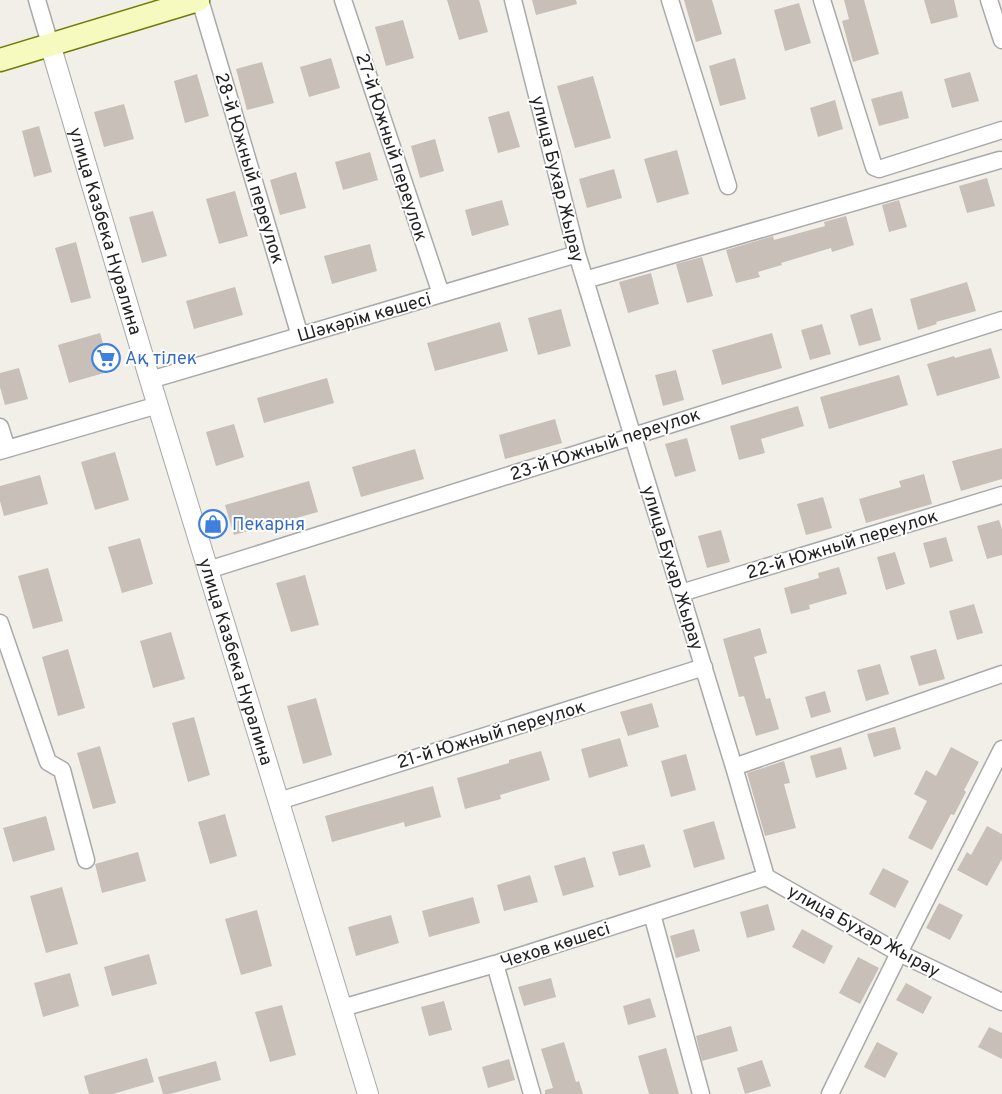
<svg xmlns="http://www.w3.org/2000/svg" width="1002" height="1094" font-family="Overpass,sans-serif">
	<rect width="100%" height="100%" fill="#f2efe9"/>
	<!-- building -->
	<path fill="#c7bfb8" d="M447 0H479L488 32 459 40Z
		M532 0H576L577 4 536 15Z
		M684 0H712L722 34 696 42Z
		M844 0H864L879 54 853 62 842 21 849 19Z
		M924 0H954L958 17 931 24Z
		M799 3 811 43 785 51 774 10Z
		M403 20 414 58 386 66 375 27Z
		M331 58 340 88 309 97 300 67Z
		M735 58 746 99 720 106 709 66Z
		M262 62 274 103 247 110 236 69Z
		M970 72 979 101 952 108 944 79Z
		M197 74 209 116 185 123 174 81Z
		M593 76 611 138 575 148 557 86Z
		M902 91 909 118 879 126 871 99Z
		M835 100 843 129 818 137 810 108Z
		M124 104 134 139 104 147 94 112Z
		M509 111 520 147 498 153 488 117Z
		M39 126 52 172 34 177 22 131Z
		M435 139 444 171 420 178 411 146Z
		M677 150 689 194 657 203 644 159Z
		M370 152 378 180 343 190 335 162Z
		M614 169 622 198 587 208 579 179Z
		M296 172 306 208 280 215 270 180Z
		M987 178 995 206 967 213 959 186Z
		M235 191 248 236 219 244 206 199Z
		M502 200 509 225 472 236 465 210Z
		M899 200 907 227 889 232 882 205Z
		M153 211 167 256 142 263 129 217Z
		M846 216 854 245 832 252 831 248 781 263 782 265 758 272 760 277 736 283 726 250 773 236 774 240 825 226 824 222Z
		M76 242 91 298 71 303 55 248Z
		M370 244 377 271 332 284 324 256Z
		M702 257 713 296 687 303 676 264Z
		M651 273 659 304 628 313 619 282Z
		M967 282 976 311 936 322 937 324 918 330 910 299Z
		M235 287 243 315 194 329 186 301Z
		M872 308 881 340 859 346 850 315Z
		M561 309 571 346 538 355 528 318Z
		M500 322 508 351 435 371 427 343Z
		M822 324 831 354 810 360 801 330Z
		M100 333 111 371 69 383 58 345Z
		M772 333 782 368 722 385 712 350Z
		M991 348 1000 378 937 396 927 364 954 356 955 358Z
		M19 368 28 399 5 405 0 387V373Z
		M676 370 684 400 663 406 655 375Z
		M899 375 908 405 829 429 820 397Z
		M327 378 334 403 264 423 257 398Z
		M798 406 804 426 761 439 765 453 739 460 730 426Z
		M555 419 562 443 505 459 499 435Z
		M234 424 244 457 216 466 206 432Z
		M687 438 696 471 675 477 665 444Z
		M1002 448V479L961 491 952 461Z
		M415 449 424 479 361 497 352 467Z
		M115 452 129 500 95 510 81 462Z
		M924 474 932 504 866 523 859 499 901 487 899 481Z
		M40 475 48 504 4 516 0 501V486Z
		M309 481 318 512 234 535 225 505Z
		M823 497 832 528 806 535 797 504Z
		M999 520 1002 529V555L987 559 977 526Z
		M721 530 730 562 707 568 698 536Z
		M946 537 953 561 930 568 923 543Z
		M140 538 153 584 122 593 108 547Z
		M895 552 905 584 886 590 877 557Z
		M839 567 847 594 809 605 810 609 791 614 784 588 819 578 818 573Z
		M48 568 63 621 33 629 18 576Z
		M305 575 319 625 291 632 276 583Z
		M974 604 983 633 957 640 949 611Z
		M760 628 767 653 754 657 766 699 770 698 779 729 756 736 744 696 739 697 723 639Z
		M171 632 185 679 153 688 140 641Z
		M68 649 85 708 58 716 42 657Z
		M936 649 945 679 919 686 910 656Z
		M880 664 889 694 866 701 857 670Z
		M825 691 831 712 811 718 805 697Z
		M316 698 332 755 303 764 287 706Z
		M652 703 659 727 628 736 620 712Z
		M194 717 210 775 188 782 172 723Z
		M895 727 901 749 874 757 867 734Z
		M620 738 628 766 589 778 581 749Z
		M100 746 116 803 93 809 77 753Z
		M841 747 847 769 816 778 810 756Z
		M951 747 979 762 964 790 966 792 954 815 951 814 932 850 908 838 927 801 914 794 926 770 936 776Z
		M541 751 550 780 500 795 501 799 465 809 457 778 509 763V760Z
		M686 754 696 790 671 797 661 761Z
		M784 761 790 783 784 784 796 828 765 836 747 773Z
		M433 786 441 817 405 827 404 822 332 842 325 816Z
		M225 814 237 856 210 864 198 822Z
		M46 816 55 850 13 862 3 828Z
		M714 821 725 859 694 868 683 830Z
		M987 826 1002 834V859L987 886 957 870 967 852 971 855Z
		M644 844 651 867 619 876 612 852Z
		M138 852 146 881 102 893 95 864Z
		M585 857 594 887 563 896 554 866Z
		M883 868 909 881 895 908 869 894Z
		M530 875 538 902 504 911 497 885Z
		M62 887 78 944 46 953 30 896Z
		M473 897 480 923 429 937 422 911Z
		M939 903 963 915 950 940 926 928Z
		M768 904 775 930 747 938 740 912Z
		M257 910 272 966 241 975 225 919Z
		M391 915 399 943 356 956 348 927Z
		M694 929 700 951 676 958 670 936Z
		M802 929 833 946 824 964 792 947Z
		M149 954 157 984 112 996 104 967Z
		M858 957 879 968 860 1004 839 993Z
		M70 973 79 1006 43 1017 34 983Z
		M551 978 556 997 524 1006 518 987Z
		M906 983 932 997 923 1014 896 1000Z
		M650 998 656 1017 628 1025 623 1006Z
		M444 1001 452 1030 429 1036 421 1007Z
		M282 1005 296 1055 270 1062 255 1012Z
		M731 1026 738 1051 702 1061 696 1036Z
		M989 1027 1002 1033V1059L978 1047Z
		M564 1042 576 1082 579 1081 583 1094H545V1090L553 1088 541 1049Z
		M877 1042 898 1053 885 1078 864 1067Z
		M666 1048 679 1094H649L638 1056Z
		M147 1058 154 1082 113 1094H89L84 1076Z
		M509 1059 515 1080 488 1088 482 1067Z
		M762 1060 771 1086 745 1094 737 1068Z
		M216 1061 221 1080 170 1094H163L158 1077Z"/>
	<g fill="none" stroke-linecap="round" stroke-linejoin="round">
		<defs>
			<path id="minor" d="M37 0 50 44
				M200 0 300 336
				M343 0 441 294
				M513 0 577 254 734 767 766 877 899 953 1002 1002
				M670 0 728 186
				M822 0 874 167 879 169 1002 130
				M989 0 1002 40
				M585 280 1000 160
				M150 380 577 254
				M0 427 7 449
				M0 451 158 405
				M208 570 1002 320
				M681 593 1002 495
				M0 623 48 762 62 770 86 860
				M734 767 1002 674
				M279 801 704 667
				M652 914 701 1094
				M495 964 532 1094
				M342 1008 495 964 766 877
				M830 1094 899 953 1002 749"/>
			<g id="tertiary">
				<path id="s1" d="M50 44 150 380 368 1094"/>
			</g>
			<path id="secondary" d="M0 60 198 0"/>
		</defs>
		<!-- minor casing -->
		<use href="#minor" stroke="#a9a9a9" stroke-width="19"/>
		<!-- tertiary casing -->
		<use href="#tertiary" stroke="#a9a9a9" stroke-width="22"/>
		<!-- secondary casing -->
		<use href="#secondary" stroke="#707d05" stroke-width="25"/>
		<!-- minor -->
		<use href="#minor" stroke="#fff" stroke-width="16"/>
		<!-- tertiary -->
		<use href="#tertiary" stroke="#fff" stroke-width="20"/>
		<!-- secondary -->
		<use href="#secondary" stroke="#f7fabf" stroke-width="22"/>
	</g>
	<!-- icons -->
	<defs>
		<symbol id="supermarket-ring" viewBox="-11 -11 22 22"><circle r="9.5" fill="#fff" stroke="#3f7fe0" stroke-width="1.5"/><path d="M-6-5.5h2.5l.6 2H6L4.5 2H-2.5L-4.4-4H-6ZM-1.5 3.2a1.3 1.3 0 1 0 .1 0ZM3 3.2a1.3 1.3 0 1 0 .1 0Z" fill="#3f7fe0"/></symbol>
		<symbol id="shop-ring" viewBox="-11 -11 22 22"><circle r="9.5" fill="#fff" stroke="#3f7fe0" stroke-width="1.5"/><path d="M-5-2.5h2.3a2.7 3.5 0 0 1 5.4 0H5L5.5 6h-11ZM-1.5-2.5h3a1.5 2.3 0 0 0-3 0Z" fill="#3f7fe0"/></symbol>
	</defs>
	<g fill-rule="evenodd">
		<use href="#supermarket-ring" x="90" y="342" width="32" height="32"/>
		<use href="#shop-ring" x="197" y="508" width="32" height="32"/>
	</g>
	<g text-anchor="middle" stroke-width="4" stroke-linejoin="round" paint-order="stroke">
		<!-- street labels -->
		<g font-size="18" fill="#222" stroke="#fff">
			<text transform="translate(392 147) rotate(72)" y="6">27-й Южный переулок</text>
			<text transform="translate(250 168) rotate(73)" y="6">28-й Южный переулок</text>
			<text transform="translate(558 179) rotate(76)" y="6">улица Бухар Жырау</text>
			<text dy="6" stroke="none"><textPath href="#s1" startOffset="195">улица Казбека Нуралина</textPath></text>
			<text transform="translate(364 317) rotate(-16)" y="6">Шәкәрім көшесі</text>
			<text transform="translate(605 444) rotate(-18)" y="6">23-й Южный переулок</text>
			<text transform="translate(842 544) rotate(-17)" y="6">22-й Южный переулок</text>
			<text transform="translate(673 568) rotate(73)" y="6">улица Бухар Жырау</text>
			<text dy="6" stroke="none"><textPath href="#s1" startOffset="645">улица Казбека Нуралина</textPath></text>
			<text transform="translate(491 734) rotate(-17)" y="6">21-й Южный переулок</text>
			<text transform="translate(864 931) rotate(29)" y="6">улица Бухар Жырау</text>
			<text transform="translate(555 945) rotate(-18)" y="6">Чехов көшесі</text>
		</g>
		<!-- shop labels -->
		<g font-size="18" fill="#366cbe" stroke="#fff" text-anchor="start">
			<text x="125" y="364">Ақ тілек</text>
			<text x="232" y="530">Пекарня</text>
		</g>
	</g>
</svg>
